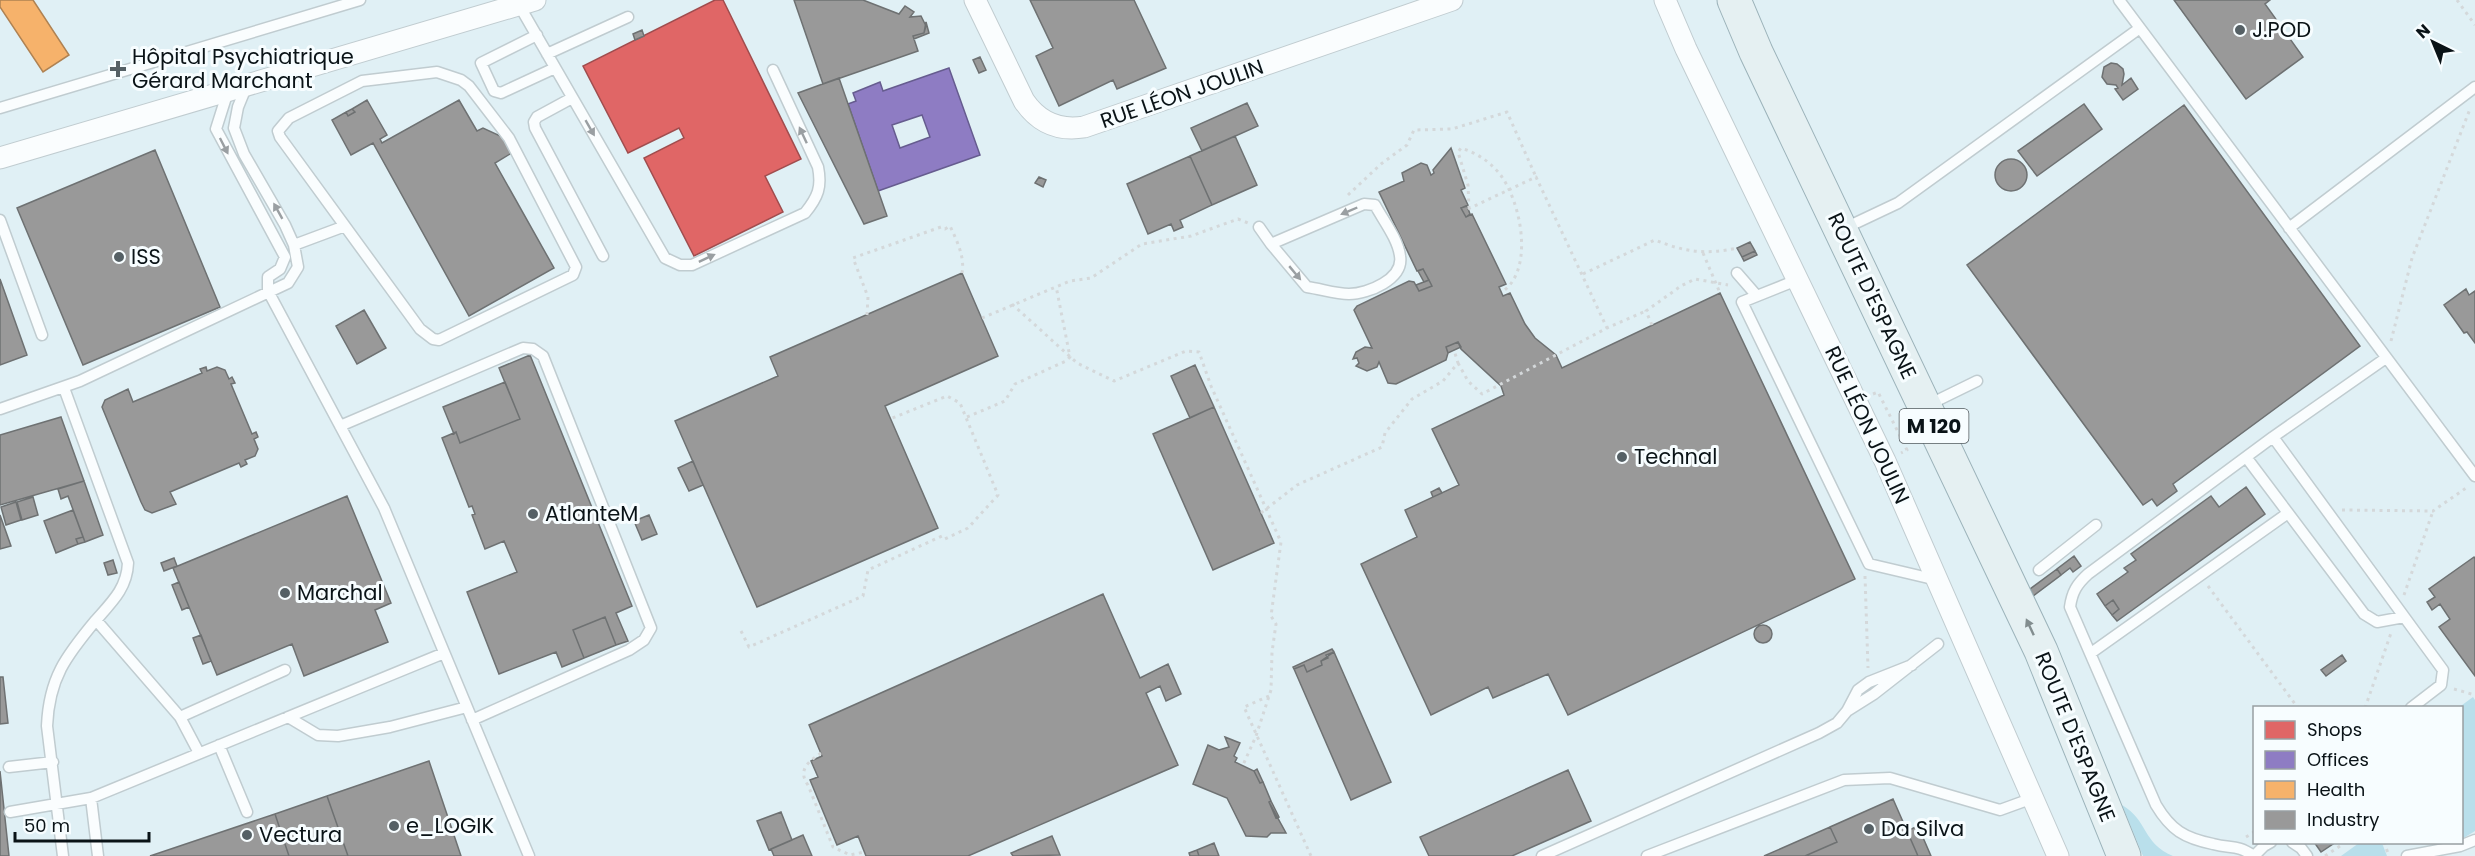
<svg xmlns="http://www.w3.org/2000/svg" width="2475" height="856" font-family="Poppins,sans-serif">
	<rect width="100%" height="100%" fill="#e0f0f5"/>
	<!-- green -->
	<path fill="#b9dfeb" d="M2473 697 2475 700V831L2462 839V708H2458Z
		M2122 805C2148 820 2142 843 2173 856H2143Z
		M2359 843H2382L2387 856H2341Z"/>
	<!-- shops -->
	<path fill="#e06666" stroke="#a04d4e" stroke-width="1.5" d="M715 0H723L801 159 765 176 783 212 694 256 644 158 684 138 679 128 628 153 583 66Z"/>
	<!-- offices -->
	<path fill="#8e7cc3" stroke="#665c8f" stroke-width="1.5" fill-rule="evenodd" d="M949 68 980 155 878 191 848 104 856 101 853 93 880 82 883 91ZM922 115 930 137 900 148 892 125Z"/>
	<!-- health -->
	<path fill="#f6b26b" stroke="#af8252" stroke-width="1.5" d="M0 0H33L69 55 43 72 0 7Z"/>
	<!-- industry -->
	<path fill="#999" stroke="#6e7172" stroke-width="1.5" d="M794 0H863L899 14 905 6 914 12 910 17 921 16 926 26 924 33 913 36 918 51 823 84Z
		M1030 0H1134L1166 68 1117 89 1113 80 1059 106 1036 56 1053 48Z
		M2174 0H2270L2265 4 2303 57 2246 99Z
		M926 22 929 33 914 39 913 36 924 33Z
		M642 30 644 36 635 40 633 34Z
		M980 57 986 70 979 73 973 60Z
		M2111 63 2117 64 2123 69 2124 74 2122 85 2131 78 2138 89 2123 100 2115 89 2118 88 2116 85 2107 84 2102 77 2104 67Z
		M839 78 887 216 864 224 798 93Z
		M367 100 387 135 380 139 382 143 459 100 477 131 483 128 509 140 515 151 495 163 554 268 469 316 373 143 351 155 332 120 346 112 348 116 355 112 352 109Z
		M1247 103 1258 126 1202 151 1191 128Z
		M2084 104 2102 129 2037 176 2018 151Z
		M2184 105 2360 346 2173 484 2177 491 2157 506 2152 499 2143 505 1967 265Z
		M352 109 355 112 348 116 346 112Z
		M1235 136 1257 185 1212 205 1190 156Z
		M1451 148 1465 188 1461 190 1468 205 1461 208 1466 217 1472 214 1506 284 1499 287 1503 296 1510 293 1525 324 1535 338 1556 355 1562 368 1720 293 1855 579 1568 715 1548 674 1493 698 1488 687 1431 715 1361 564 1417 537 1405 510 1459 485 1432 429 1504 395 1501 386 1461 349 1458 342 1446 347 1448 353 1446 360 1396 384 1388 383 1379 362 1377 367 1367 371 1356 366 1359 363 1357 358 1353 359 1356 352 1365 347 1372 348 1354 310 1357 306 1409 281 1414 282 1419 291 1432 286 1423 269 1417 271 1379 192 1404 181 1402 173 1421 163 1427 165 1431 175 1434 173 1433 170Z
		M155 150 220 307 83 365 17 208Z
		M1190 156 1212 205 1180 220 1183 227 1174 231 1171 224 1148 234 1127 184Z
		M1995 175a16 16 0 1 1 32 0a16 16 0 1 1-32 0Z
		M1039 177 1046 180 1043 187 1035 183Z
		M1467 206 1470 214 1466 217 1461 208Z
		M1750 242 1755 251 1742 257 1737 248Z
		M1755 251 1757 255 1744 261 1742 257Z
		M1423 269 1429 280 1424 282 1418 271Z
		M962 273 998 356 885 406 938 528 757 607 675 421 778 376 770 357Z
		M0 279 27 355 0 365Z
		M1429 280 1432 286 1419 291 1416 285Z
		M2466 289 2469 295 2475 291V343L2467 332 2464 333 2444 305Z
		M364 310 386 348 357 364 336 326Z
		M1458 342 1461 347 1448 353 1446 347Z
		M530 355 632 606 616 613 628 641 616 645 605 617 573 630 584 658 562 667 556 652 499 674 467 592 517 572 504 541 485 549 472 515 475 514 472 506 469 507 442 438 456 432 460 443 520 419 499 368Z
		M1195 365 1214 407 1190 418 1171 376Z
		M206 367 207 371 217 367 225 370 229 379 232 377 235 383 231 384 252 434 256 432 258 437 254 439 258 449 255 456 245 460 247 464 241 467 239 463 170 492 176 504 152 513 145 510 141 502 102 407 105 400 128 389 133 402 202 373 200 369Z
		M505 382 520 419 460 443 456 432 454 434 443 407Z
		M1214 407 1274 543 1213 570 1153 434Z
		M61 417 84 481 0 505V435Z
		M693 461 703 485 689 491 678 468Z
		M84 481 103 535 85 542 68 496 61 499 58 489Z
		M2246 487 2265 514 2117 621 2112 615 2119 609 2113 600 2105 606 2097 594 2128 572 2124 568 2136 560 2131 554 2211 496 2219 507Z
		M1439 488 1442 493 1433 497 1431 492Z
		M347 496 391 603 375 610 388 642 304 676 292 644 217 675 173 568Z
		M33 497 38 515 22 520 17 502Z
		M16 502 21 520 6 525 1 507Z
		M73 510 83 537 76 539 78 544 56 553 44 521Z
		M0 515 11 546 0 549Z
		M649 515 657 534 642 540 634 521Z
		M83 537 85 542 78 544 76 539Z
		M2074 556 2081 566 2073 572 2070 568 2061 575 2057 569Z
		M2474 557 2475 559V676L2439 627 2450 619 2440 604 2432 610 2427 602 2435 597 2429 589Z
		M174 558 177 566 164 571 161 563Z
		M113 560 117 573 108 575 104 563Z
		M2057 569 2061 575 2033 596 2030 589Z
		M179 582 189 607 182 610 172 585Z
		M1103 594 1140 678 1168 664 1181 694 1166 701 1160 686 1146 693 1178 765 968 856H866L858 836 837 845 810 780 818 777 811 761 822 756 809 725Z
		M2113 600 2119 609 2112 615 2105 606Z
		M605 617 616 645 584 658 573 630Z
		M1754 634a9 9 0 1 1 18 0a9 9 0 1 1-18 0Z
		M201 635 211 661 203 664 193 638Z
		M1332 649 1334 652 1326 655 1328 658 1321 661 1322 665 1307 672 1304 665 1294 669 1293 667Z
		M1334 652 1391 782 1351 800 1294 669 1304 665 1307 672 1322 665 1321 661Z
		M2342 655 2346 661 2326 676 2321 670Z
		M0 677H3L8 723 0 724Z
		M1225 737 1240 743 1234 756 1237 758 1235 762 1254 771 1260 783 1263 782 1271 801 1269 802 1286 833H1271L1267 837 1246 836 1227 798 1193 784 1208 745 1219 750 1229 747Z
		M429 761 461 856H348L327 796Z
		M1257 769 1263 782 1260 783 1254 771Z
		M1568 770 1591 821 1512 856H1429L1420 837Z
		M0 771 9 856H0Z
		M327 796 348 856H289L275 814Z
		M1893 799 1918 856H1805L1837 842 1830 827Z
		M1271 801 1279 817 1276 818 1269 802Z
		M781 812 792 840 769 850 757 821Z
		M275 814 289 856H150Z
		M1918 826 1931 856H1918L1907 831Z
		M1830 827 1837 842 1805 856H1764Z
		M803 835 812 856H774L771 849Z
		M1052 836 1060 855 1013 856 1011 853Z
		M2314 842H2336L2321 852Z
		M1214 843 1219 856H1199L1197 850Z
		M1197 850 1199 856H1190L1189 853Z"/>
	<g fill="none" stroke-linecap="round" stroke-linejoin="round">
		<defs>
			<path id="lane" d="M2119 0 2475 476
				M519 5 665 258 680 265H692L805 213C818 197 822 187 818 167L773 70
				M537 35 481 63 494 91 501 93 555 68
				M547 54 628 17
				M437 72 461 80 469 86 509 138 576 267 573 275 439 340 433 339 420 329 280 137 278 131 289 118 362 81Z
				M228 91 216 129 285 257 280 269 268 277V291L384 508 529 856
				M572 98 537 117 534 122 535 128 603 256
				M0 108 360 0
				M0 220 42 335
				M1259 227 1271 244 1307 287C1321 289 1336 294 1349 294 1368 294 1404 279 1400 256 1398 239 1383 220 1375 205L1364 204 1271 244
				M2289 228 2475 87
				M1843 229 1898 203 2140 28
				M294 245 345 226
				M1737 273 1757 296 1797 280
				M1757 296 1742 302 1869 564 1937 580
				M64 388 128 563C127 588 112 602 96 620L180 717 199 753
				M1928 405 1977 381
				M0 409 80 381 288 283 298 267 294 245 285 225 244 154 234 128 238 107 247 85
				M340 426 523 348 533 349 543 356 651 628 644 640 629 650 472 720
				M2273 437 2443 670 2441 685 2411 708
				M2246 457 2364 614 2377 622 2404 617
				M2039 570 2096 525
				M2091 653 2288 513
				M1847 711 1874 694 1938 644
				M180 717 285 670
				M288 717 318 735 338 736 390 727 467 707
				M219 745 247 812
				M9 767 53 762
				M91 798 98 856
				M10 812 91 798 444 653
				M2292 842 2301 848 2307 856
				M63 856 47 726C49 678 66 656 96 620
				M1542 856 1819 733 1837 723 1847 711 1858 690 1869 682 1912 665
				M1647 856 1844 780 1890 778 2000 810 2033 798
				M2254 856C2236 844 2232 849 2213 844 2184 838 2171 830 2156 805L2070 607C2072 592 2077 584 2088 574L2273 437 2386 358
				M2254 856 2264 846 2271 842
				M2407 856 2460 846 2475 840"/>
			<path id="street" d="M975 0 1024 101C1039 123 1059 131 1084 127L1452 0
				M1665 0 1686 49 1885 461 2058 856
				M0 158 535 0"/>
			<path id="primary" d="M1734 0 1756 52 2041 651 2124 856"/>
		</defs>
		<!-- lane casing -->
		<use href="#lane" stroke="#c0ccd0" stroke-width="13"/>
		<!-- street casing -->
		<use href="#street" stroke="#c0ccd0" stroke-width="23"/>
		<!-- primary casing -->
		<use href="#primary" stroke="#9cb3ba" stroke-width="35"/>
		<!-- path -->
		<path stroke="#d4d8da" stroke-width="3" stroke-dasharray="3 4.5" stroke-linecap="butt" d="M2457 0 2475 25
			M1348 195 1381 164 1407 145 1414 130 1452 129 1507 112 1536 177
			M1468 209 1536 177 1607 328
			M1469 209 1468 185 1458 152 1461 148C1476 153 1488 160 1499 173 1521 200 1535 270 1502 292
			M1703 253 1720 293
			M1583 274 1655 240C1685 252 1705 255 1737 248
			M1012 304 1077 363 1114 381 1186 351 1199 352 1211 386 1281 542 1271 616 1276 624 1272 652 1271 690 1256 736 1243 765
			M867 315 868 297 853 258 941 227 945 229 950 226C957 241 965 257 962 273
			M982 318 1070 281 1091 278 1142 244 1191 236 1238 219 1248 223
			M1652 325 1646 311 1681 286 1695 279 1728 285
			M2391 341 2412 258 2470 109
			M1458 363 1468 381 1482 394 1607 328 1646 311
			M1873 394 1878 392 1907 450 1901 453
			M967 417 1005 401 1015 384 1066 361 1070 357 1056 286
			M2342 510 2433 511 2466 488
			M1261 513 1297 485 1382 447 1385 433 1412 399 1443 381 1458 363 1454 350
			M1865 576 1868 668
			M2208 586 2298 708
			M2404 595 2433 511
			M741 631 749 647 863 596 868 570 942 536 945 539 968 528 998 495 960 403 947 396 890 419
			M2454 689 2475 695
			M1269 696 1244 707 1311 856
			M2365 708 2391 633
			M821 753C809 761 797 770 808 785L833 847 850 855 864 852
			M2246 837 2254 832
			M2384 842 2389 856
			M2325 856 2343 844"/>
		<!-- lane -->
		<use href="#lane" stroke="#fafdfe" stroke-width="10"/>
		<!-- street -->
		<use href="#street" stroke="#fafdfe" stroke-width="21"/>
		<!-- primary -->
		<use href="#primary" stroke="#e5f0f2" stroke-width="33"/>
	</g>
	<!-- one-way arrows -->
	<defs><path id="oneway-solid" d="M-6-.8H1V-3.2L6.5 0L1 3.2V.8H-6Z" transform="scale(1.5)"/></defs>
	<g fill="#9a9fa2">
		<use href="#oneway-solid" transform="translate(590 128) rotate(60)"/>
		<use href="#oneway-solid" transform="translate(803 135) rotate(-115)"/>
		<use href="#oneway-solid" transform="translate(224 146) rotate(63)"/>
		<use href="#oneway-solid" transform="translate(278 211) rotate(-119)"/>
		<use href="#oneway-solid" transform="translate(1349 211) rotate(157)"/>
		<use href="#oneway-solid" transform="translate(707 258) rotate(-25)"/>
		<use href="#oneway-solid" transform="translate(1295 273) rotate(50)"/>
	</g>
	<use fill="#828d8f" href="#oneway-solid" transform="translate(2030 627) rotate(-115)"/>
	<!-- markers -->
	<g fill="#556065" stroke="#f7fdff" stroke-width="2">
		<circle cx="2240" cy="30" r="6"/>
		<path d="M115 60h6v6h6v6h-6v6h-6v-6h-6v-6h6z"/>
		<circle cx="119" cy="257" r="6"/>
		<circle cx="1622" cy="457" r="6"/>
		<circle cx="533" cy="514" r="6"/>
		<circle cx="285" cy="593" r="6"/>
		<circle cx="394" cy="826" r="6"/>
		<circle cx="1869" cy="829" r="6"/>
		<circle cx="247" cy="835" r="6"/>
	</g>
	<g text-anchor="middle" stroke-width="6" stroke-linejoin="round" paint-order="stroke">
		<!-- shield labels -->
		<rect fill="#f7fdff" stroke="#51595d" stroke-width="1.5" x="1899.5" y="409" width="69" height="34" rx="4.5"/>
		<g font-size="20" font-weight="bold" fill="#0a1317">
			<text x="1934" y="433">M 120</text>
		</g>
		<!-- poi labels -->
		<g font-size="21" fill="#0a1317" stroke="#f7fdff" text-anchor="start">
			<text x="2252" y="37">J.POD</text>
			<text x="132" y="64">Hôpital Psychiatrique<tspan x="132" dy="24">Gérard Marchant</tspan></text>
			<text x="131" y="264">ISS</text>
			<text x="1634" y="464">Technal</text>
			<text x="545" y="521">AtlanteM</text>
			<text x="297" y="600">Marchal</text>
			<text x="406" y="833">e_LOGIK</text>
			<text x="1881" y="836">Da Silva</text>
			<text x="259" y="842">Vectura</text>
		</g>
		<!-- street labels -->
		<g font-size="21" fill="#0a1317" stroke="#f7fdff">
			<text transform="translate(1182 94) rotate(-19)" y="7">RUE LÉON JOULIN</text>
			<text transform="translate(1872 296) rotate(65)" y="7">ROUTE D'ESPAGNE</text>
			<text transform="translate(1867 425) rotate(65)" y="7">RUE LÉON JOULIN</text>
			<text transform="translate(2075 737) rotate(68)" y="7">ROUTE D'ESPAGNE</text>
		</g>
	</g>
	<!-- legend -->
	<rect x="2253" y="706" width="210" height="138" fill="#f7fdff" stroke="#989fa2" stroke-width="1.5"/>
	<rect x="2265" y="721" width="30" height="18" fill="#e06666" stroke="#989fa2" stroke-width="1.5"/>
	<text x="2307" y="736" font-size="18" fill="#0a1317">Shops</text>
	<rect x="2265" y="751" width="30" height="18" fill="#8e7cc3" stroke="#989fa2" stroke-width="1.5"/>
	<text x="2307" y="766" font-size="18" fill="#0a1317">Offices</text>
	<rect x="2265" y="781" width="30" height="18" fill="#f6b26b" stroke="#989fa2" stroke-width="1.5"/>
	<text x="2307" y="796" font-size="18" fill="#0a1317">Health</text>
	<rect x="2265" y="811" width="30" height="18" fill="#999999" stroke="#989fa2" stroke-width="1.5"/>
	<text x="2307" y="826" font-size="18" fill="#0a1317">Industry</text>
	<!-- north arrow -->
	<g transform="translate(2433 42) rotate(317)" stroke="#f7fdff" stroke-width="4.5" paint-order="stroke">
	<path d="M0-4.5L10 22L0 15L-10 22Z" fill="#0a1317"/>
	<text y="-9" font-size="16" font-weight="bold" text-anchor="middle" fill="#0a1317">N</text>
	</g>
	<!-- scale -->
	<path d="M15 832v9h134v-9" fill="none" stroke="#0a1317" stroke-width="3"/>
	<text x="24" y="832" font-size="18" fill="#0a1317" stroke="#f7fdff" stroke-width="4.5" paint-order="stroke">50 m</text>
</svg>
